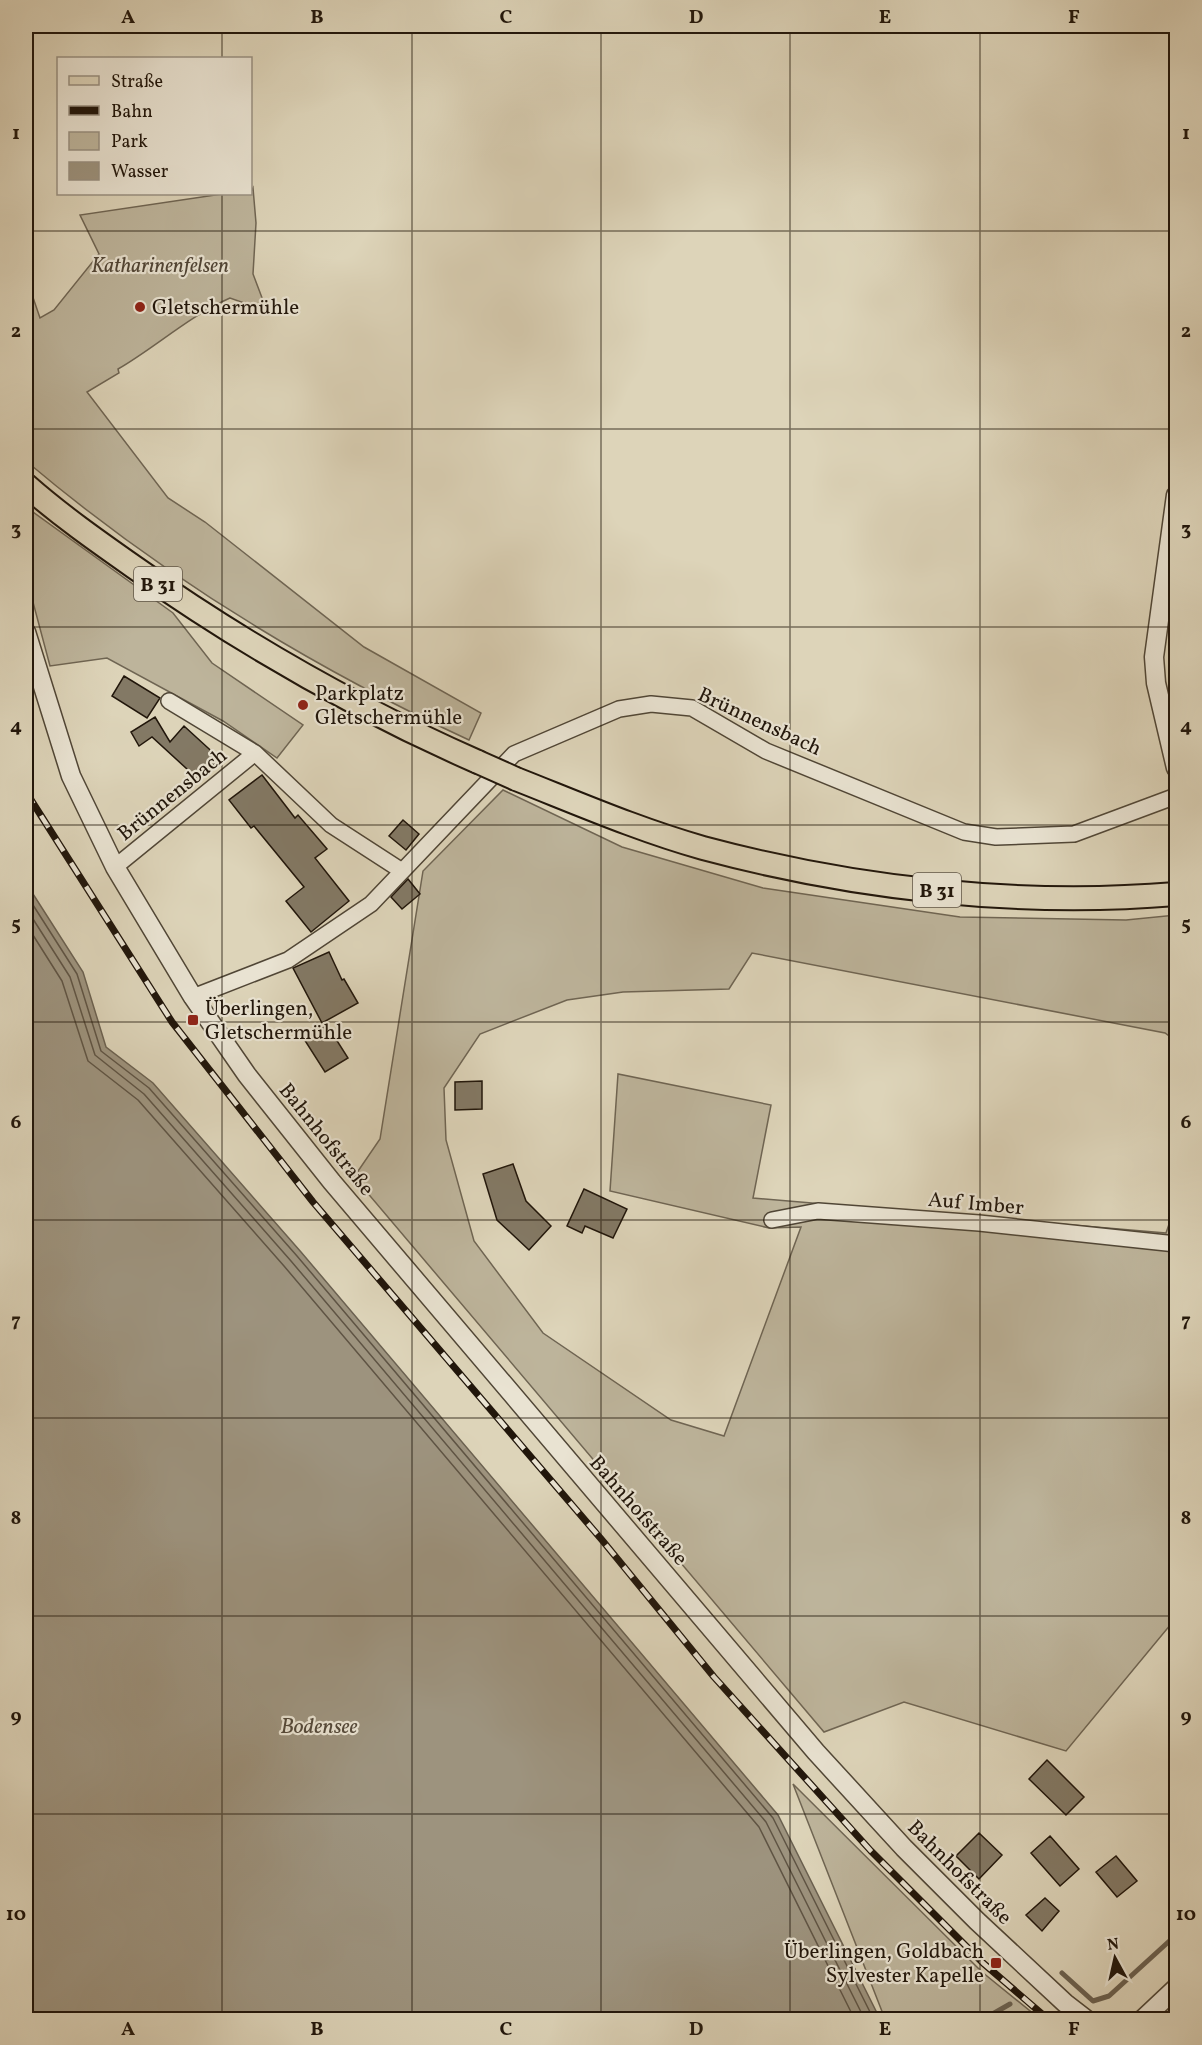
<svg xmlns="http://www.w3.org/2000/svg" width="1202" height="2045" font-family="Vollkorn,serif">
	<rect width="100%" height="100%" fill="#ddd4b9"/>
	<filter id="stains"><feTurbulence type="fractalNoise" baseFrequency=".00333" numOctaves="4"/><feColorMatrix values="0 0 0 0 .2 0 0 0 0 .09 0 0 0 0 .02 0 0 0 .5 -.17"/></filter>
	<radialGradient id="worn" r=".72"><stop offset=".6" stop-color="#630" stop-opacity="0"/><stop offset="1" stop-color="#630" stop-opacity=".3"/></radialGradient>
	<!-- green -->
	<path fill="#bdb49b" stroke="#6f6553" stroke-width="1.5" d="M253 188 256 223 253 274 267 311 230 298C189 316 156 347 118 369L119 373 87 392 168 498 205 522 364 647 481 713 469 740C309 666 161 575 26 461V277L40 318 54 310 99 254 80 215 222 194H250Z
		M26 507 173 613 212 663 303 725 277 758 223 721 107 658 50 666 26 576Z
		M503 790 622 847 763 888 960 917 1126 920 1176 915V1041L1165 1033 752 953 729 989 623 992 567 1000 480 1034 444 1088 446 1140 474 1241 543 1333 671 1420 724 1436 801 1227 769 1228 610 1191 618 1074 771 1105 753 1198 1166 1233 1176 1204V1618L1066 1751 904 1702 824 1732 354 1177 380 1139 423 871Z
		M793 1784 982 1972 1040 2019H885Z"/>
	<!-- water -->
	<path fill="#9d937e" stroke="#6b6150" stroke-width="1.5" d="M26 883 83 972 106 1047 153 1083 301 1252 778 1815 880 2019H26Z"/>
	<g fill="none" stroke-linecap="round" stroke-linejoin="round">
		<!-- shore -->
		<path stroke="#5f5444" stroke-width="1.5" d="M26 894 77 974 101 1051 149 1088 297 1256 773 1818 874 2020
			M26 908 70 977 95 1055 144 1094 291 1261 766 1822 865 2020
			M26 924 62 981 88 1061 138 1100 284 1266 759 1827 855 2020"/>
		<!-- stream -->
		<path stroke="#6b6150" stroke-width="5" d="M1062 1973 1093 2001 1109 1996 1176 1935
			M982 2020 1010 2004"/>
	</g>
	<!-- building -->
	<path fill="#837965" stroke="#21160b" stroke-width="1.5" d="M124 676 160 698 147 718 112 696Z
		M155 717 170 742 184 726 219 758 199 780 152 737 139 746 131 732Z
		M262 775 295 818 298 815 327 849 315 858 349 901 311 932 286 901 304 887 254 826 251 828 229 800Z
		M403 820 419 834 406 850 389 836Z
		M408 879 420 894 402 909 391 897Z
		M329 952 342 980 344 979 358 1003 322 1023 293 968Z
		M327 1025 348 1058 325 1072 304 1039Z
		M482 1081V1109L455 1110V1082Z
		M513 1164 526 1201 551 1226 529 1250 497 1220 483 1174Z
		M584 1189 627 1209 613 1238 585 1226 582 1233 567 1226Z
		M1047 1760 1084 1797 1066 1815 1029 1779Z
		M979 1833 1002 1855 979 1879 956 1856Z
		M1050 1836 1079 1869 1060 1886 1031 1853Z
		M1116 1856 1137 1881 1117 1897 1096 1872Z
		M1045 1898 1059 1911 1042 1931 1026 1915Z"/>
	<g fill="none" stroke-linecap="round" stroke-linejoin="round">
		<defs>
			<path id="minor" d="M169 701 255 753 331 825 402 871
				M115 867 255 753
				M193 997 288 960 371 904 514 754 619 709 651 704 692 708 766 751 964 832 996 837 1074 834 1176 796
				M772 1220 818 1211 979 1223 1176 1244"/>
			<path id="tertiary" d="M1176 495 1154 657 1156 683 1176 768
				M26 632 71 776 115 867 193 997 247 1075 332 1182 816 1752 904 1848 977 1921 1065 2003 1087 2020
				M1142 2020 1176 1988"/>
			<path id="primary" d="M26 485C60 515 97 541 134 567 242 643 357 709 478 762
				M516 779C577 803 639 830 703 848 856 889 1019 907 1176 894"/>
		</defs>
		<!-- minor casing -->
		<use href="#minor" stroke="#504636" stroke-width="18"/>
		<!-- tertiary casing -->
		<use href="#tertiary" stroke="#504636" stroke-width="21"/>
		<!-- primary casing -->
		<use href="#primary" stroke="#21160b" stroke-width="26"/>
		<!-- minor -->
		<use href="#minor" stroke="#e9e3d2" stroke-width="15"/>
		<!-- tertiary -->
		<use href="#tertiary" stroke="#e9e3d2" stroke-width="18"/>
		<!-- primary -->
		<use href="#primary" stroke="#ddd4b9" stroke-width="22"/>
		<defs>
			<path id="rail" d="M26 792 172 1022 313 1202 602 1540 714 1677 871 1851 983 1963 1049 2020"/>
		</defs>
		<!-- rail casing -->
		<use href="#rail" stroke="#21160b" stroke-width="7"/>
		<!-- rail -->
		<use href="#rail" stroke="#e9e3d2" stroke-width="4.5" stroke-dasharray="14" stroke-linecap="butt"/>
		<defs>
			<path id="primary-bridge" d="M478 762 516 779"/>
		</defs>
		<!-- primary-bridge casing -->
		<use href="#primary-bridge" stroke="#21160b" stroke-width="26" stroke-linecap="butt"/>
		<!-- primary-bridge -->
		<use href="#primary-bridge" stroke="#ddd4b9" stroke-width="22"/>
	</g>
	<!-- grid -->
	<path fill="none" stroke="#21160b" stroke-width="1.5" stroke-opacity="0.55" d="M222 26V58M412 26V2020M601 26V2020M790 26V2020M980 26V2020M222 194V2020M26 231H1176M26 429H1176M26 627H1176M26 825H1176M26 1022H1176M26 1220H1176M26 1418H1176M26 1616H1176M26 1814H1176"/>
	<!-- markers -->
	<g fill="#8f2418" stroke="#e9e3d2" stroke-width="2">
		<circle cx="140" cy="307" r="6"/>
		<circle cx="303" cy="705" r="6"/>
		<rect x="187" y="1014" width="12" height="12" rx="3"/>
		<rect x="990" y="1957" width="12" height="12" rx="3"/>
	</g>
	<g text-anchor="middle" stroke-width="4.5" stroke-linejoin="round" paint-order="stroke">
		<!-- shield labels -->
		<g fill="#e9e3d2" stroke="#5d5447" stroke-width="1.5">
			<rect x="134" y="567" width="48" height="34" rx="4.5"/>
			<rect x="913" y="873" width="48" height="34" rx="4.5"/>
		</g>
		<g font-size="20" font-weight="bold" fill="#21160b">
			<text x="158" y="591">B 31</text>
			<text x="937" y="897">B 31</text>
		</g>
		<!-- park labels -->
		<g font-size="21" font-style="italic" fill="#504536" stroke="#e9e3d2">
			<text x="160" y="272">Katharinenfelsen</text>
		</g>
		<!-- poi labels -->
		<g font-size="21" fill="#21160b" stroke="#e9e3d2" text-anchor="start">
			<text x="152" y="314">Gletschermühle</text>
			<text x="315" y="700">Parkplatz<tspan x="315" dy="24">Gletschermühle</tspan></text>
			<text x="205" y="1015">Überlingen,<tspan x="205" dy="24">Gletschermühle</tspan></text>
			<text x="984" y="1958" text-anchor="end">Überlingen, Goldbach<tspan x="984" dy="24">Sylvester Kapelle</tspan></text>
		</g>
		<!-- street labels -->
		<g font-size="21" fill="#21160b" stroke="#e9e3d2">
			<text transform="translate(760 721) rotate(25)" y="7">Brünnensbach</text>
			<text transform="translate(172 794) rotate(-39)" y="7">Brünnensbach</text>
			<text transform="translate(327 1139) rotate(51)" y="7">Bahnhofstraße</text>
			<text transform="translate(976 1203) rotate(5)" y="7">Auf Imber</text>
			<text transform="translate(639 1510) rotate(49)" y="7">Bahnhofstraße</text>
			<text transform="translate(960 1872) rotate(45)" y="7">Bahnhofstraße</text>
		</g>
		<!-- water labels -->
		<g font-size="22" font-style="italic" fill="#534839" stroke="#e9e3d2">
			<text x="319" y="1733">Bodensee</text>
		</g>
	</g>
	<!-- margin -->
	<rect width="1202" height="2045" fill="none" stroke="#ddd4b9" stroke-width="66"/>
	<!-- legend -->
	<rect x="57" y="57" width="195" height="138" fill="#e9e3d2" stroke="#999182" stroke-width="1.5"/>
	<rect x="69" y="76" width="30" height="9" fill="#ddd4b9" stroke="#999182" stroke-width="1.5"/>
	<text x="111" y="87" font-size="18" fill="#21160b">Straße</text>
	<rect x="69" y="106" width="30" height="9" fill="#21160b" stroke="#999182" stroke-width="1.5"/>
	<text x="111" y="117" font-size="18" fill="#21160b">Bahn</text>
	<rect x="69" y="132" width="30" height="18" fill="#bdb49b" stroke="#999182" stroke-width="1.5"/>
	<text x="111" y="147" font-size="18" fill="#21160b">Park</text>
	<rect x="69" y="162" width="30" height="18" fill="#9d937e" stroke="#999182" stroke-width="1.5"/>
	<text x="111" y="177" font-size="18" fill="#21160b">Wasser</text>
	<!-- north arrow -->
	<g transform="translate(1115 1958) rotate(352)" stroke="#e9e3d2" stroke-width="4.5" paint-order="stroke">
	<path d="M0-4.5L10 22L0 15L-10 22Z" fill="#21160b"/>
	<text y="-9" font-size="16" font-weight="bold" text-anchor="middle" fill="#21160b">N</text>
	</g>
	<rect x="33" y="33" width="1136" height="1979" fill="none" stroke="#21160b" stroke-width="2"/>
	<g font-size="20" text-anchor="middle" font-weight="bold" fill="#21160b">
		<text x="128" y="23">A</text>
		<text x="317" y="23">B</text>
		<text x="506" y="23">C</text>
		<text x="696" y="23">D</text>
		<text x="885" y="23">E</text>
		<text x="1074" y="23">F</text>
		<text x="16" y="139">1</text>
		<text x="1186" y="139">1</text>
		<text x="16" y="337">2</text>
		<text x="1186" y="337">2</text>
		<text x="16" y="535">3</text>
		<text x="1186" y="535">3</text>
		<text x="16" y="732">4</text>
		<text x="1186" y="732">4</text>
		<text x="16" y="930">5</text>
		<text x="1186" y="930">5</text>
		<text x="16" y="1128">6</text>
		<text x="1186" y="1128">6</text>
		<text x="16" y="1326">7</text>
		<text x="1186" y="1326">7</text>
		<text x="16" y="1524">8</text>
		<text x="1186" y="1524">8</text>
		<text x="16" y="1722">9</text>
		<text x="1186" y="1722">9</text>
		<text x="16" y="1920">10</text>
		<text x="1186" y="1920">10</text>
		<text x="128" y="2035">A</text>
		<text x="317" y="2035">B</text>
		<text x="506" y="2035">C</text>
		<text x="696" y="2035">D</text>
		<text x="885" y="2035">E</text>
		<text x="1074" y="2035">F</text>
	</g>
	<rect width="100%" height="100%" filter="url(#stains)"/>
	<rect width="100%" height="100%" fill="url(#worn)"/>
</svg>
